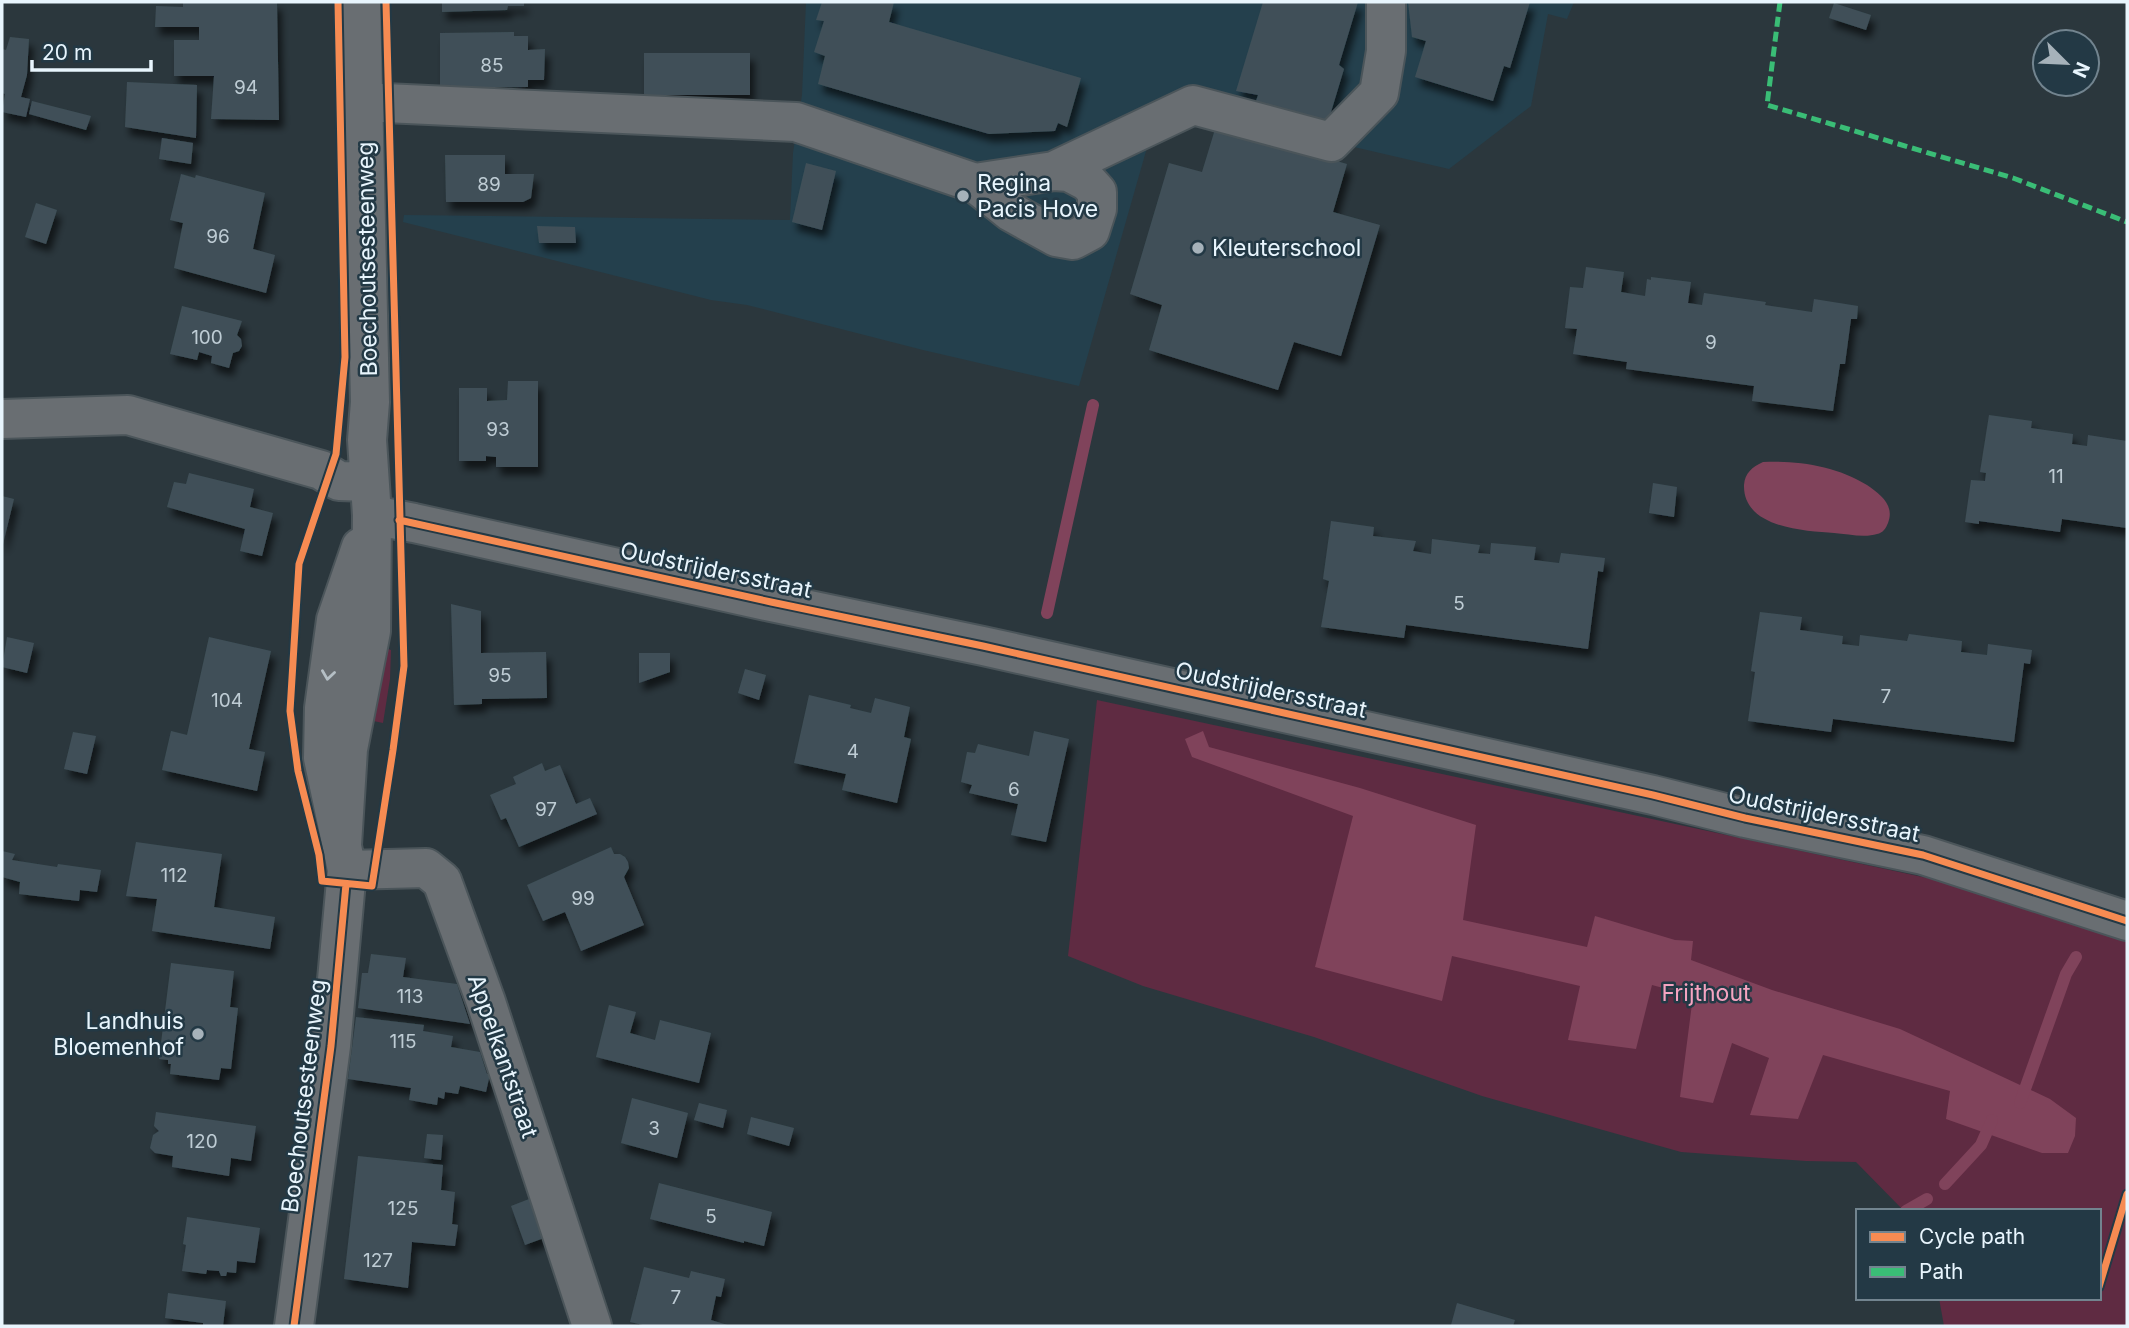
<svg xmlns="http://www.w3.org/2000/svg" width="2129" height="1328" font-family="Inter,sans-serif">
	<defs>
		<filter id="shadow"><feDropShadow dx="4.5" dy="8" stdDeviation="3.5" flood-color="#0009"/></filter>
	</defs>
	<rect width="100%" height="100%" fill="#2b373d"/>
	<!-- built -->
	<path fill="#24404d" d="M806 2H1574L1567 19 1548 14 1531 106 1449 169 1160 102 1079 386 923 350 747 305 711 300 403 222 404 215 790 220 793 153 802 95Z"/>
	<!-- green -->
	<path fill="#5f2b42" d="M379 646 391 650 390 679 383 723 364 719Z
		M1097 700 1974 888 2127 942V1326H1944L1939 1298H2099V1211H1904L1856 1162 1806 1161 1681 1152 1482 1096 1314 1037 1143 986 1068 956Z"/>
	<!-- water -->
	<path fill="#80435b" d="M1763 462C1797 460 1837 466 1867 485 1880 494 1895 505 1888 523 1886 528 1883 533 1877 534 1865 538 1847 534 1834 533 1804 531 1743 528 1744 485 1745 473 1752 467 1763 462Z
		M1203 731 1209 747 1360 788 1476 825 1463 920 1587 947 1595 916 1675 940 1693 941 1691 960 1772 990 1900 1029 2050 1099 2076 1118 2075 1136 2068 1153H2042L1946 1119 1950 1091 1823 1055 1798 1119 1750 1115 1769 1058 1732 1043 1713 1103 1680 1097 1693 996 1652 985 1636 1049 1568 1040 1580 986 1452 956 1442 1001 1315 967 1353 816 1192 757 1185 739Z"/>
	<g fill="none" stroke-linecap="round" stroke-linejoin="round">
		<!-- stream -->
		<path stroke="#80435b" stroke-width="12" d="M1047 613 1093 405
			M2020 1103 2066 974 2076 957
			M1945 1184 1981 1145 1992 1120
			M1906 1211 1927 1199"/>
	</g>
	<!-- building -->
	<path fill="#3f5058" filter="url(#shadow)" d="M183 2H277L279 120 211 119 214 76H174V40H199V27H155L156 6 183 7Z
		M442 2H524V6H508L507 10 442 12Z
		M822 2H894L889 22 1081 78 1067 127 1058 123 1055 131 989 134 818 84 825 56 814 52 824 21 816 20Z
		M1263 2H1358L1339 65 1344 69 1328 122 1256 101 1258 95 1236 91Z
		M1408 2H1530L1510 68 1504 66 1493 101 1415 77 1426 41 1412 37Z
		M1834 3 1871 15 1866 30 1829 18Z
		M514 32V36H528V50L545 49 544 80H528V87L440 88V33Z
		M10 37 29 39 27 75 21 97 30 99 26 117 2 112 5 94 2 93V49L6 50Z
		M644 53H750V95H644Z
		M127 82 197 85 196 138 125 127Z
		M32 101 91 116 86 130 29 114Z
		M1216 126 1347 164 1333 212 1380 225 1341 356 1294 342 1278 390 1149 350 1162 305 1130 294 1169 163 1202 172Z
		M162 138 193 143 191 164 159 159Z
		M445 155H505V174H534L531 198 523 202H446Z
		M806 163 836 171 822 230 792 222Z
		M181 174 195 178 196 175 265 193 253 249 275 255 266 293 174 268 183 223 170 220Z
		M36 203 57 210 46 244 25 237Z
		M537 226 575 227 576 243H539Z
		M1586 267 1624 272 1621 292 1645 296 1647 279 1651 280V277L1691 282 1688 303 1702 305 1704 293 1766 302 1765 305 1812 312 1814 299 1858 306 1857 319H1851L1845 364H1840L1833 411 1752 401 1754 386 1626 369 1627 362 1573 354 1577 329 1565 328 1570 287 1583 288Z
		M182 306 242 321 237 335 241 339 242 346 239 351 233 353 229 368 211 363 212 356 199 352 197 360 170 354Z
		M508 381H538V467H496V457L486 456V461H459V388H487V401L507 400Z
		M1989 415 2032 421 2031 428 2073 434 2072 444 2087 446 2088 435 2127 441V528L2062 519 2060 532 1979 521V524L1965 522 1971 480 1985 481 1986 473 1980 472Z
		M189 473 254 489 250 507 273 513 262 556 240 551 245 529 167 507 174 482 186 484Z
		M1653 483 1677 487 1674 517 1649 513Z
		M2 496 14 499 3 544H2Z
		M1331 521 1374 527 1373 536 1416 541 1413 551 1431 554 1432 539 1480 545 1478 553 1490 554 1491 543 1536 547 1534 560 1559 563 1561 553 1605 558 1603 572 1598 571 1588 649 1406 625 1404 638 1321 627 1329 581 1323 579Z
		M451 604 481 611V653L546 652 547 698 482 699V704L454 705Z
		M1760 612 1802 617 1800 630 1843 636 1842 644 1859 646 1860 635 1907 641 1909 634 1962 641 1961 652 1987 655 1988 644 2032 650 2030 664 2024 663 2014 742 1833 719 1831 732 1748 721 1755 672 1751 671Z
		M7 637 34 643 27 673 2 667Z
		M209 637 271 651 249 749 265 752 257 791 162 770 171 731 187 735Z
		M639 653H670V672L639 683Z
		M745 669 766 675 759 700 738 693Z
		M809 695 851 705 850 708 871 713 875 698 910 707 904 737 911 739 897 803 842 790 846 774 794 763Z
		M1034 731 1069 739 1046 842 1011 835 1018 804 969 793 972 785 961 782 967 752 975 753 978 744 1029 756Z
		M73 732 96 736 87 774 64 769Z
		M542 763 545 771 560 765 576 804 590 798 597 814 519 847 506 818 501 820 490 795 516 784 513 777Z
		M136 842 222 854 214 907 275 917 270 949 152 931 157 899 126 896Z
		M611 847 614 854H620L625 857 628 862 629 868 624 877 644 925 581 951 565 912 543 921 527 885Z
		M2 851 15 854 12 860 57 867 58 864 101 870 97 892 80 890 79 901 19 894 20 882 2 877Z
		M371 954 406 958 403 977 457 984 470 1024 358 1008 362 973H368Z
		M171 963 234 971 230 1007 238 1008 231 1069 221 1068 219 1080 170 1074 171 1064H168V1060L159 1059Z
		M609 1005 636 1012 630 1033 655 1040 660 1020 711 1033 699 1083 596 1057Z
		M356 1017 424 1025 423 1031 453 1036 451 1047 480 1052 487 1074H490L486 1092 460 1086 458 1094 445 1092 444 1099 438 1097 437 1105 409 1100 411 1088 348 1079Z
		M632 1098 688 1113 677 1158 621 1143Z
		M699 1103 727 1110 723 1128 694 1120Z
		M156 1112 256 1126 251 1161 231 1158 229 1176 172 1167 173 1156 155 1153 150 1148 153 1135 159 1131 154 1126Z
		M751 1117 794 1128 789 1146 747 1134Z
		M427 1134 443 1135 441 1160 424 1158Z
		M358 1156 443 1165 441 1190 455 1192 452 1224 458 1225 455 1246 412 1242 408 1288 344 1279Z
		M659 1183 772 1212 764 1246 744 1241V1243L650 1219Z
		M529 1199 544 1238 525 1245 511 1206Z
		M187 1217 260 1228 255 1263 237 1261 236 1273 227 1272 226 1276H221L219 1271 207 1270 206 1274 182 1271 186 1245 183 1244Z
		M644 1267 689 1278 691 1271 725 1279 721 1297 716 1296 711 1320 731 1326H647L630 1322Z
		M168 1293 226 1301 223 1326H203V1323L165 1318Z
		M1457 1303 1515 1320 1513 1326 1451 1325Z"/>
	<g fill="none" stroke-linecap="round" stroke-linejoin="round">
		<defs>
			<path id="minor" d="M363 102 796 122 975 183 1011 212 1056 237 1073 240 1090 231 1097 209V192L1088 182 1069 172 1054 171 975 183
				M1054 171 1193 105 1331 142 1379 93 1386 51V2
				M2 419 128 415 321 470 339 481 369 482
				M372 515 414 523 771 602 983 646 1653 795 1745 818 1923 855 2127 921
				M342 845 348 749 371 631 372 515 367 440 370 402 361 2
				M347 870 426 868 442 881 486 1002 592 1326
				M294 1326 331 1046 347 870 323 758 324 708 336 620 361 547"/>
		</defs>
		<!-- minor casing -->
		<use href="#minor" stroke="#4b555a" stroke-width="42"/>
		<!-- minor -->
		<use href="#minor" stroke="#696e72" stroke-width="38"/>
		<!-- quiet -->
		<path stroke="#3abd76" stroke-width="5" stroke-dasharray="10 5" stroke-linecap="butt" d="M1780 2 1767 105 2013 178 2127 222"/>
		<defs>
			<path id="cycleway" d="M338 2 345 357 336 454 299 564 290 711 298 771 319 855 322 881 372 886 393 750 404 666 386 2
				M399 520 771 602 983 646 1653 795 1745 818 1923 855 2127 921
				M2099 1287 2127 1194
				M294 1326 331 1046 346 884"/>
		</defs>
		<!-- cycleway casing -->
		<use href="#cycleway" stroke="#233945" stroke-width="11"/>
		<!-- cycleway -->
		<use href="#cycleway" stroke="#f68b52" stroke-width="7"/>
	</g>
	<!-- one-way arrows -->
	<defs><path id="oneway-chevron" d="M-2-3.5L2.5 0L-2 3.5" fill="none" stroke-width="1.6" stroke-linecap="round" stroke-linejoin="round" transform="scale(1.75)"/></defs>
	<use stroke="#b5bfc5" href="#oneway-chevron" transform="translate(328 675) rotate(98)"/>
	<!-- markers -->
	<g fill="#a6b2ba" stroke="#233945" stroke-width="2.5">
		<circle cx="963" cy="196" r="7"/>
		<circle cx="1198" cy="248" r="7"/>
		<circle cx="198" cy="1034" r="7"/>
	</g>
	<g text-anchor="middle" stroke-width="5" stroke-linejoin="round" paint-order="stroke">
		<!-- number labels -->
		<g font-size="19" fill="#beccd4">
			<text x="492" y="72">85</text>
			<text x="246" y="94">94</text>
			<text x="489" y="191">89</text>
			<text x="218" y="243">96</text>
			<text x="207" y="344">100</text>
			<text x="1711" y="349">9</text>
			<text x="498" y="436">93</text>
			<text x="2056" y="483">11</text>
			<text x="1459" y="610">5</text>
			<text x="500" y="682">95</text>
			<text x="1886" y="703">7</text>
			<text x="227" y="707">104</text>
			<text x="853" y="758">4</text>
			<text x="1014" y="796">6</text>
			<text x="546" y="816">97</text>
			<text x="174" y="882">112</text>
			<text x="583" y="905">99</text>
			<text x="410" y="1003">113</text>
			<text x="403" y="1048">115</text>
			<text x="654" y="1135">3</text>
			<text x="202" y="1148">120</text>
			<text x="403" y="1215">125</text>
			<text x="711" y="1223">5</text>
			<text x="378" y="1267">127</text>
			<text x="676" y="1304">7</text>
		</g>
		<!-- poi labels -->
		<g font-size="23" fill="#e8f5fd" stroke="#233945" text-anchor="start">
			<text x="977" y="191">Regina<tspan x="977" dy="26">Pacis Hove</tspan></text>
			<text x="1212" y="256">Kleuterschool</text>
			<text x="184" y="1029" text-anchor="end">Landhuis<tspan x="184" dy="26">Bloemenhof</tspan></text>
		</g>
		<!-- street labels -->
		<g font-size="23" fill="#e8f5fd" stroke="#233945">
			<text transform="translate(367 259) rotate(-91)" y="8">Boechoutsesteenweg</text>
			<text transform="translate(716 570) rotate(12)" y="8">Oudstrijdersstraat</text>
			<text transform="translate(1271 690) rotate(12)" y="8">Oudstrijdersstraat</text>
			<text transform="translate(1824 814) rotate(12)" y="8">Oudstrijdersstraat</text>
			<text transform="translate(503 1056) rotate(71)" y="8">Appelkantstraat</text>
			<text transform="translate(304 1096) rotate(-83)" y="8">Boechoutsesteenweg</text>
		</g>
		<!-- park labels -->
		<g font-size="23" fill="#f5a4c1" stroke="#233945">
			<text x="1706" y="1001">Frijthout</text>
		</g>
	</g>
	<!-- border -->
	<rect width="2129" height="1328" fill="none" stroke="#e8f5fd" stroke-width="7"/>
	<!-- legend -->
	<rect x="1856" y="1209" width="245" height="91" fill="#233945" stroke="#72848f" stroke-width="2"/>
	<rect x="1870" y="1232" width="35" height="10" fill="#f68b52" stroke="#72848f" stroke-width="2"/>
	<text x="1919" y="1244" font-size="21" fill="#e8f5fd">Cycle path</text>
	<rect x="1870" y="1267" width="35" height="10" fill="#3abd76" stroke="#72848f" stroke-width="2"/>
	<text x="1919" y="1279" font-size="21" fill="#e8f5fd">Path</text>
	<!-- north arrow -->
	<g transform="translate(2066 63) rotate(114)"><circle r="33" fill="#233945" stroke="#72848f" stroke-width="2"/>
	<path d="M0-5L12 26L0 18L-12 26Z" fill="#a6b2ba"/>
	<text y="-10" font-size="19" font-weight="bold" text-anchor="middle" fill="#e8f5fd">N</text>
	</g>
	<!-- scale -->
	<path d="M32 60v10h119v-10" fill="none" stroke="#e8f5fd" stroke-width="3.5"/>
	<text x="42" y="60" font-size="21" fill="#e8f5fd" stroke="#233945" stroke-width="5" paint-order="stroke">20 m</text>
</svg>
